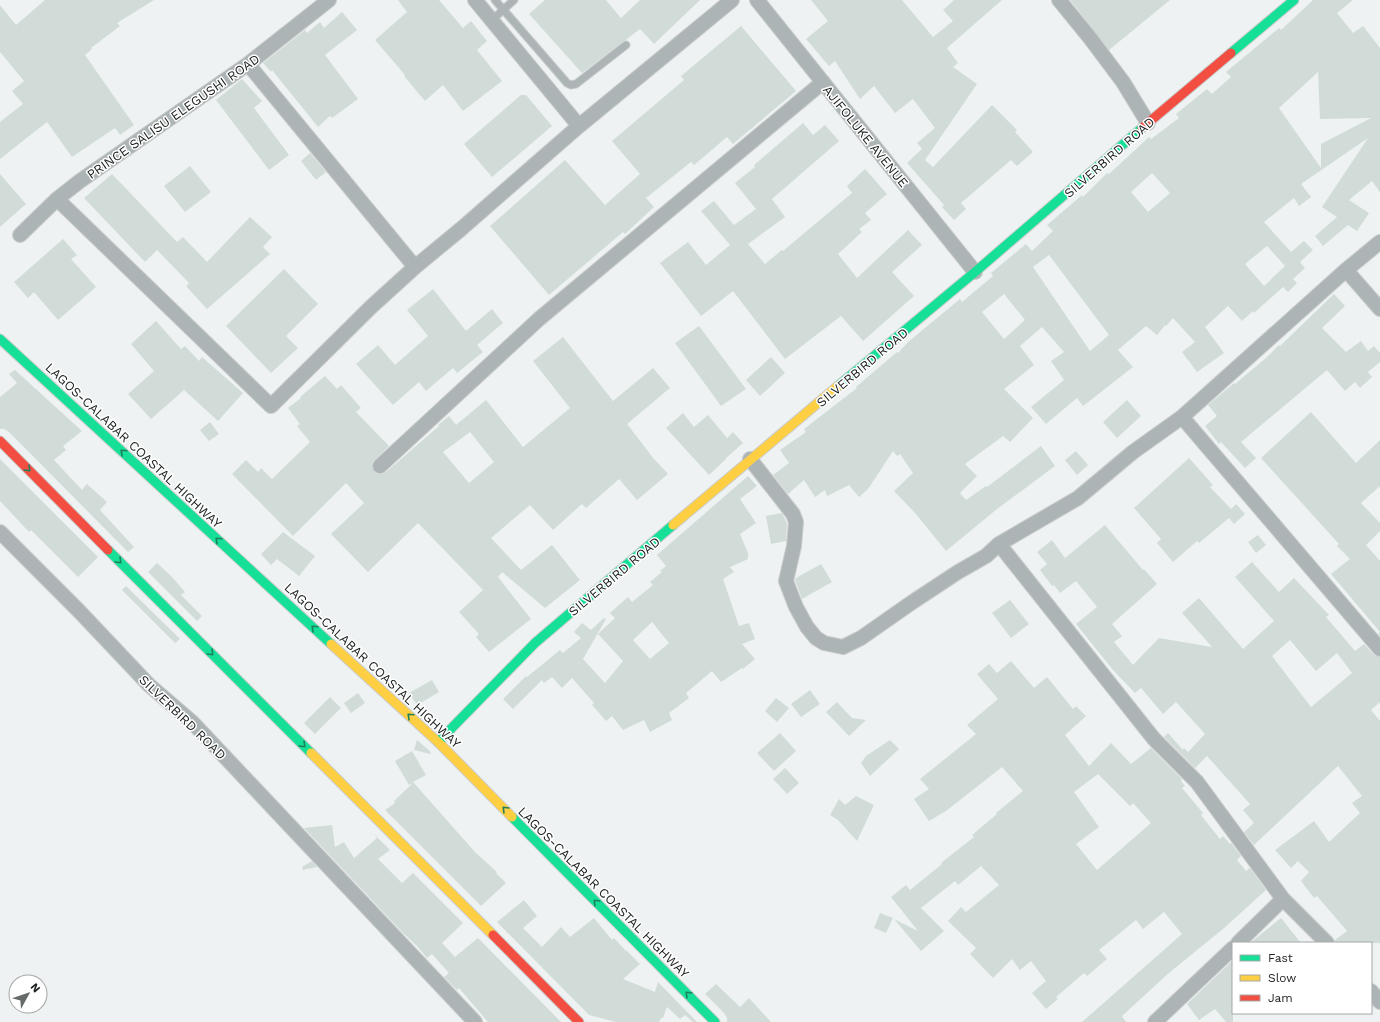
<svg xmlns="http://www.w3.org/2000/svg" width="1380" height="1022" font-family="'Work Sans',sans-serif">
	<rect width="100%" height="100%" fill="#eef2f2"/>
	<!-- building -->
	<path fill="#d1dcd8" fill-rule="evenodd" d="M45 0H154L117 23 120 26 91 48 92 49 85 55 134 125 120 135 115 128 72 157 47 122 0 159V122L23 104 12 91 24 81 0 52V5L16 25Z
		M398 0H439L463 28 471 21 487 41 477 50 502 81 463 111 443 85 425 101 404 76 405 75 375 40 407 12Z
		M545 0H606L621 18 640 0H700L654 44 640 29 582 73 529 14Z
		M811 0H902L933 37 953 21 943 10 954 0H1002L947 48 958 63 953 67 977 84 925 160 933 167 992 105 1017 130 1015 132 1033 152 1017 166 1011 160 961 203 966 209 954 220 942 207 944 205 907 163 922 149 917 143 935 128 913 99 895 113 874 86 860 99 835 61 829 66 806 39 828 21Z
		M1070 0H1170L1109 50Z
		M1313 0H1353L1337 13 1353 33 1363 26 1380 48V192L1372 181 1349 200 1369 213 1357 231 1348 225 1323 246 1315 236 1337 217 1322 207 1368 138 1301 184 1311 197 1299 206 1294 198 1264 222 1291 252 1304 241 1313 250 1300 262 1305 268 1293 279 1297 283 1288 292 1283 287 1254 313 1253 311 1242 321 1228 306 1205 327 1224 353 1197 372 1182 352 1195 342 1173 318 1166 326 1165 325 1157 335 1146 326 1118 350 1133 367 1083 406 1077 398 1046 424 1031 407 1064 380 1051 361 1064 352 1042 327 1020 346 1034 365 1004 389 1033 418 1010 442 1003 436 965 464 977 476 960 493 966 500 986 486 987 487 1041 446 1055 466 997 509 946 551 916 514 894 491 913 473 900 454 897 456 893 451 868 489 859 497 849 485 827 496 825 490 815 497 804 480 788 494 773 475 789 463 780 450 806 432 804 429 857 388 856 387 897 352 898 353 908 342 960 299 962 302 993 276 991 273 1026 244 1032 251 1053 231 1047 225 1082 195 1083 197 1107 173 1109 174 1149 137 1151 139 1179 118 1176 114 1207 89 1212 94 1231 77 1226 72 1279 28 1281 30ZM1318 72 1320 119 1371 118 1321 144V168L1279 108ZM1152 173 1170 193 1148 212 1131 192ZM1267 246 1285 266 1264 286 1245 264ZM1049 255 1109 335 1090 351 1033 267ZM1004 294 1025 320 1004 339 982 312Z
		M342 12 357 30 325 55 358 99 332 118 330 116 318 127 272 70 271 72 263 63 305 30 307 33 320 22 324 28Z
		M741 26 796 91 733 144 727 137 694 165 691 162 646 198 654 207 625 234 623 232 549 295 490 226 565 160 605 205 640 174 612 141 684 80 681 76Z
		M242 79 262 101 254 108 289 155 269 170 216 100Z
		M521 95H526L552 126 492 177 464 144Z
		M803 123 813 135 825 125 839 141 772 199 785 217 748 244 765 264 782 250 783 251 852 193 847 186 865 169 887 194 865 213 871 220 859 229 862 232 838 254 857 278 908 230 922 245 892 272 914 296 863 341 841 316 785 359 733 291 701 316 660 263 688 242 706 265 730 245 701 211 714 201 734 225 756 209 735 183 755 167 754 165Z
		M310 153 326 172 316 180 301 161Z
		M190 166 211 192 185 212 164 186Z
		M0 174 26 204 0 227Z
		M112 174 177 242 183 237 207 262 250 217 272 237 263 247 270 254 207 309 186 286 189 283 157 250 145 262 84 198Z
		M63 239 77 255 71 259 96 287 58 320 34 292 28 298 14 282Z
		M284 269 318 304 286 336 298 348 271 373 226 326Z
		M433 289 466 331 492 309 503 323 477 345 483 352 457 373 453 368 426 391 419 382 393 405 356 364 378 345 395 365 428 336 407 310Z
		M1334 294 1345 306 1322 328 1346 352 1361 341 1368 351 1374 346 1380 353V362L1368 372 1372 377 1360 388 1355 382 1345 391 1327 370 1241 442 1256 458 1245 468 1221 442 1219 444 1205 426 1217 416 1208 405 1234 383 1235 384 1266 358 1279 345 1280 346Z
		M156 321 181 349 185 346 199 361 202 357 243 393 218 421 184 390 151 419 128 394 154 371 131 344Z
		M699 326 746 389 721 406 675 343Z
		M563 337 613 401 653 368 670 388 627 424 654 459 668 474 637 500 619 479 586 508 582 504 553 530 530 505 491 538 521 570 552 545 580 580 545 608 502 572 498 577 531 619 489 652 476 637 479 634 459 612 483 590 418 523 368 572 331 534 364 503 346 483 293 536 232 474 246 460 258 472 261 468 272 479 310 442 297 426 300 424 288 408 301 398 300 397 325 376 337 389 341 385 361 408 356 412 389 446 372 463V468L377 474H381L386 472 439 426 438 425 449 416 456 425 486 400 523 447 570 408 533 361ZM470 432 494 462 469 483 443 452Z
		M771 357 785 373 760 396 746 380Z
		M15 370 82 431 63 446 66 450 54 460 82 490 87 484 107 502 100 510 134 547 128 552 9 432 4 429H0V397L17 383 9 374Z
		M1127 400 1141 416 1117 438 1103 422Z
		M1311 412 1356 463 1380 440V486L1361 503 1380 523V531L1366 545 1380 561V636L1378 634 1380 632 1331 574 1350 559 1337 546 1339 544 1261 458Z
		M683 413 694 427 708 415 727 438 733 432 743 443 726 458V459L709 475 666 428Z
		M210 422 219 434 209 441 200 430Z
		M1076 451 1088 465 1077 475 1065 460Z
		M1189 458 1213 485 1210 487 1231 509 1236 504 1245 514 1234 524 1229 518 1199 543 1197 541 1173 562 1157 543 1161 539 1134 508Z
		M0 459 98 557 78 577 31 530 29 532 0 501Z
		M748 476 757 486 740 499 756 523 740 534 748 553V559L730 567 734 572 723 579 739 626 749 623 755 639 742 644 755 659 743 669 742 668 721 682 712 671 686 693 689 698 669 713 672 720 650 732 644 720 623 730 612 716 606 721 592 705 594 703 572 678 562 688 552 677 544 683 542 680 513 709 503 699 526 676 527 677 560 650 563 653 581 638 574 632 582 623 591 630 604 618 606 619 583 659 605 683 623 661 598 634 615 618 610 613 628 597 632 602 653 585 650 582 662 572 660 571 666 566 657 555ZM652 622 669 643 650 659 633 640Z
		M782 513 787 523 786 541 771 544 766 516Z
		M1105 525 1143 570 1144 569 1157 584 1112 624 1122 636 1114 642 1133 665 1159 638 1212 647 1182 613 1199 598 1243 649 1274 621 1235 577 1252 562 1279 592 1294 578 1329 615 1326 617 1355 651 1364 644 1374 655 1380 657V702L1371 710 1380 721V943H1335V940L1347 931 1317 896 1314 898 1301 881 1309 872 1298 861 1291 868 1275 850 1314 821 1329 842 1360 813 1352 803 1362 796 1338 766 1254 845 1244 832 1254 823 1243 810 1250 804 1207 756 1195 768 1164 737 1168 733 1183 750 1184 748 1188 752 1205 734 1176 702 1163 714 1141 688 1135 693 1113 670 1076 624 1097 607 1076 581 1060 593 1054 585 1052 586 1040 570 1047 564 1037 552 1052 540 1065 558ZM1290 640 1316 671 1337 653 1352 673 1311 707 1272 656Z
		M283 532 315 556 299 576 277 559 271 565 261 554Z
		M1258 535 1266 545 1256 553 1248 542Z
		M157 563 172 577 185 592 181 595 202 616 197 621 148 572Z
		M821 564 832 582 802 599 795 580 796 578Z
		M126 586 180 639 175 643 122 590Z
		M1010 600 1029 624 1011 638 992 613Z
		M1011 661 1034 688 1047 677 1073 709 1076 706 1086 716 1065 735 1089 766 1111 743 1131 764 1151 748 1182 779 1181 781 1185 786 1182 788 1203 813 1201 815 1220 839 1223 836 1230 844 1231 843 1241 856 1237 860 1246 871 1250 868 1266 890 1223 929 1170 972 1122 1016 1126 1022H1082L1182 934 1164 912 1143 929 1136 920 1099 950 1107 959 1087 976 1084 973 1056 997 1058 999 1046 1009 1032 993 1046 981 1031 961 1020 970 1012 959 993 978 970 954 976 948 948 921 961 907 966 912 999 885 981 866 958 885 955 881 921 908 944 931 921 951 894 919 918 931 891 897 906 885 910 890 942 864 941 863 974 837 972 835 997 814 996 813 1023 791 1002 767 946 811 929 821 914 799 929 789 920 779 976 734 967 725 998 699 977 674 989 664 997 673ZM1098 774 1130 806 1133 803 1151 823 1097 870 1076 844 1099 827 1074 792Z
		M432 680 439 692 417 705 409 693Z
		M810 690 820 704 801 717 791 704Z
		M358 693 365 703 351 713 344 703Z
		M330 697 341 708 315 734 304 723Z
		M776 698 789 708 777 722 765 711Z
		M837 702 852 718 866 720 849 736 826 712Z
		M780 733 796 751 774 771 757 753Z
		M417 740 431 752 430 754 414 750Z
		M890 740 899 749 870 776 861 763 866 756Z
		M412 751 426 775 413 782 475 852 497 872 496 873 506 883 481 906 385 810 395 803 394 801 413 783 409 785 395 761Z
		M785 768 799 783 787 794 773 779Z
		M856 796 874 805 857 841 838 820 830 815 839 799 845 805Z
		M332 825 335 847 344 842 354 858 377 838 374 834 390 850 378 859 402 883 413 873 463 923 442 943 455 957 478 938 561 1022H488L459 988 457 990 444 977 449 973 432 954 427 958 417 946 403 933 304 828Z
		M312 861 317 867 303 870 302 867Z
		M524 900 537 916 523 928 542 947 561 927 570 937 594 918 612 940 614 938 626 951H627L640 964 623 979 655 992 658 982 697 1022H693L685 1015 680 1019 667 1007 663 1018H661L659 1022H616L589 1015 497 922Z
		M880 913 893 918 886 933 874 928Z
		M1281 918 1301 943H1250Z
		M1233 960V1022H1226L1215 1009 1199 1020 1187 1004Z
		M716 984 740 1007 749 998 771 1022H727V1018L724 1013 705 994Z"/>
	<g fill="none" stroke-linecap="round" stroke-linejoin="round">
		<defs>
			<path id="lane" d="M495 0 567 83 571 85 576 84 626 45
				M492 20 514 0"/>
			<path id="street" d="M475 0 579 126
				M757 0 975 272
				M1059 0 1090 38 1123 82 1148 123
				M248 64 415 267
				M57 199 271 406 371 307 415 267 461 229 579 126 732 0
				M20 235 57 199 80 181 248 64 329 0
				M1346 270 1380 309
				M1182 417 1380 649
				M750 459 793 514 796 522 794 546 786 581 789 589 796 607 807 627 816 638 824 643 843 647 861 638 911 603 958 572 986 556 999 544 1078 498 1133 452 1182 417 1346 270 1380 242
				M380 466 539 319 823 82
				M0 532 79 611 149 685 192 722 475 1022
				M999 544 1154 739 1197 782 1283 899 1327 943
				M1238 943 1283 899
				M1371 991 1380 1002
				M1155 1022 1233 948"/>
			<path id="fast" d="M1231 53 1294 0
				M0 339 331 644
				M838 386 975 272 1142 128
				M108 550 311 753
				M438 742 535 643 673 525
				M512 817 715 1022"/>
			<path id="slow" d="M673 525 838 386
				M331 644 438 742 512 817
				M311 753 493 935"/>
			<path id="jam" d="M1142 128 1231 53
				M0 441 108 550
				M493 935 579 1022"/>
		</defs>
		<!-- lane casing -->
		<use href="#lane" stroke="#cacccc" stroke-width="9"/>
		<!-- street casing -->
		<use href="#street" stroke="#cacccc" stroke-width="16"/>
		<!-- fast casing -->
		<use href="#fast" stroke="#cacccc" stroke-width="11"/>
		<!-- slow casing -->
		<use href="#slow" stroke="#cacccc" stroke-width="11"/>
		<!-- jam casing -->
		<use href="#jam" stroke="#cacccc" stroke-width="11"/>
		<!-- lane -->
		<use href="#lane" stroke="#adb4b6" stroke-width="7"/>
		<!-- street -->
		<use href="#street" stroke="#adb4b6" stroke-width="14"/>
		<!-- fast -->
		<use href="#fast" stroke="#16e098" stroke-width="9"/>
		<!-- slow -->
		<use href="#slow" stroke="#ffcf43" stroke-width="9"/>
		<!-- jam -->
		<use href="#jam" stroke="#f24e42" stroke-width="9"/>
	</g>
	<!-- one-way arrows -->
	<defs><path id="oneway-chevron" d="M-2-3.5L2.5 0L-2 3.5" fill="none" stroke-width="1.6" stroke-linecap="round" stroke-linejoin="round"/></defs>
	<g stroke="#1b815d">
		<use href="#oneway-chevron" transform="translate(123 452) rotate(-137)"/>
		<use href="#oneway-chevron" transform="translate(28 469) rotate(45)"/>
		<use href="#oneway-chevron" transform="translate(218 540) rotate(-137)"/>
		<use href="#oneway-chevron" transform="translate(119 561) rotate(45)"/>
		<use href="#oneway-chevron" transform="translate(314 628) rotate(-137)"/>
		<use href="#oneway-chevron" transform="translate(211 653) rotate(45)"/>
		<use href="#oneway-chevron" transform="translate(410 716) rotate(-137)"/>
		<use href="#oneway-chevron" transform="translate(303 745) rotate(45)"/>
		<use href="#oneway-chevron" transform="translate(505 809) rotate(-135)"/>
		<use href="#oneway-chevron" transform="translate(596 902) rotate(-135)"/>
		<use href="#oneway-chevron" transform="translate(688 994) rotate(-135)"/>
	</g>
	<g text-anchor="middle" stroke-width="3" stroke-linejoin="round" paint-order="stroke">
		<!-- street labels -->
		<g font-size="13" fill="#202222" stroke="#fff">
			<text transform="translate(173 116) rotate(-35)" y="5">PRINCE SALISU ELEGUSHI ROAD</text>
			<text transform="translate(866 136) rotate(51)" y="5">AJIFOLUKE AVENUE</text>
			<text transform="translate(1109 157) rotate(-41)" y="5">SILVERBIRD ROAD</text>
			<text transform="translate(862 367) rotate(-40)" y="5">SILVERBIRD ROAD</text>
			<text transform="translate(134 445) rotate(43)" y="5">LAGOS-CALABAR COASTAL HIGHWAY</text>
			<text transform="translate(614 576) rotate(-40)" y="5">SILVERBIRD ROAD</text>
			<text transform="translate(373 665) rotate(43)" y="5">LAGOS-CALABAR COASTAL HIGHWAY</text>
			<text transform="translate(183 717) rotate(44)" y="5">SILVERBIRD ROAD</text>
			<text transform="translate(604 892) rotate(45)" y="5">LAGOS-CALABAR COASTAL HIGHWAY</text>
		</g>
	</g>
	<!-- legend -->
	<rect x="1232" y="942" width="140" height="72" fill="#ffffff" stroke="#a6a7a7"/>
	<rect x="1240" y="955" width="20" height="6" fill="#16e098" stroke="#a6a7a7"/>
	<text x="1268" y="962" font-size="12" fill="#202222">Fast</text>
	<rect x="1240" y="975" width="20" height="6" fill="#ffcf43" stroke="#a6a7a7"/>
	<text x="1268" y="982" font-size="12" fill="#202222">Slow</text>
	<rect x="1240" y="995" width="20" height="6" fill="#f24e42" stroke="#a6a7a7"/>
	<text x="1268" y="1002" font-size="12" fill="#202222">Jam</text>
	<!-- north arrow -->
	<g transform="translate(28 994) rotate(50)"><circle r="19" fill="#ffffff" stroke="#a6a7a7"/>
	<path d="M0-3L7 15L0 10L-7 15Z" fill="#686b6b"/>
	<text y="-6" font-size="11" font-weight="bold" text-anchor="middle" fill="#202222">N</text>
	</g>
</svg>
